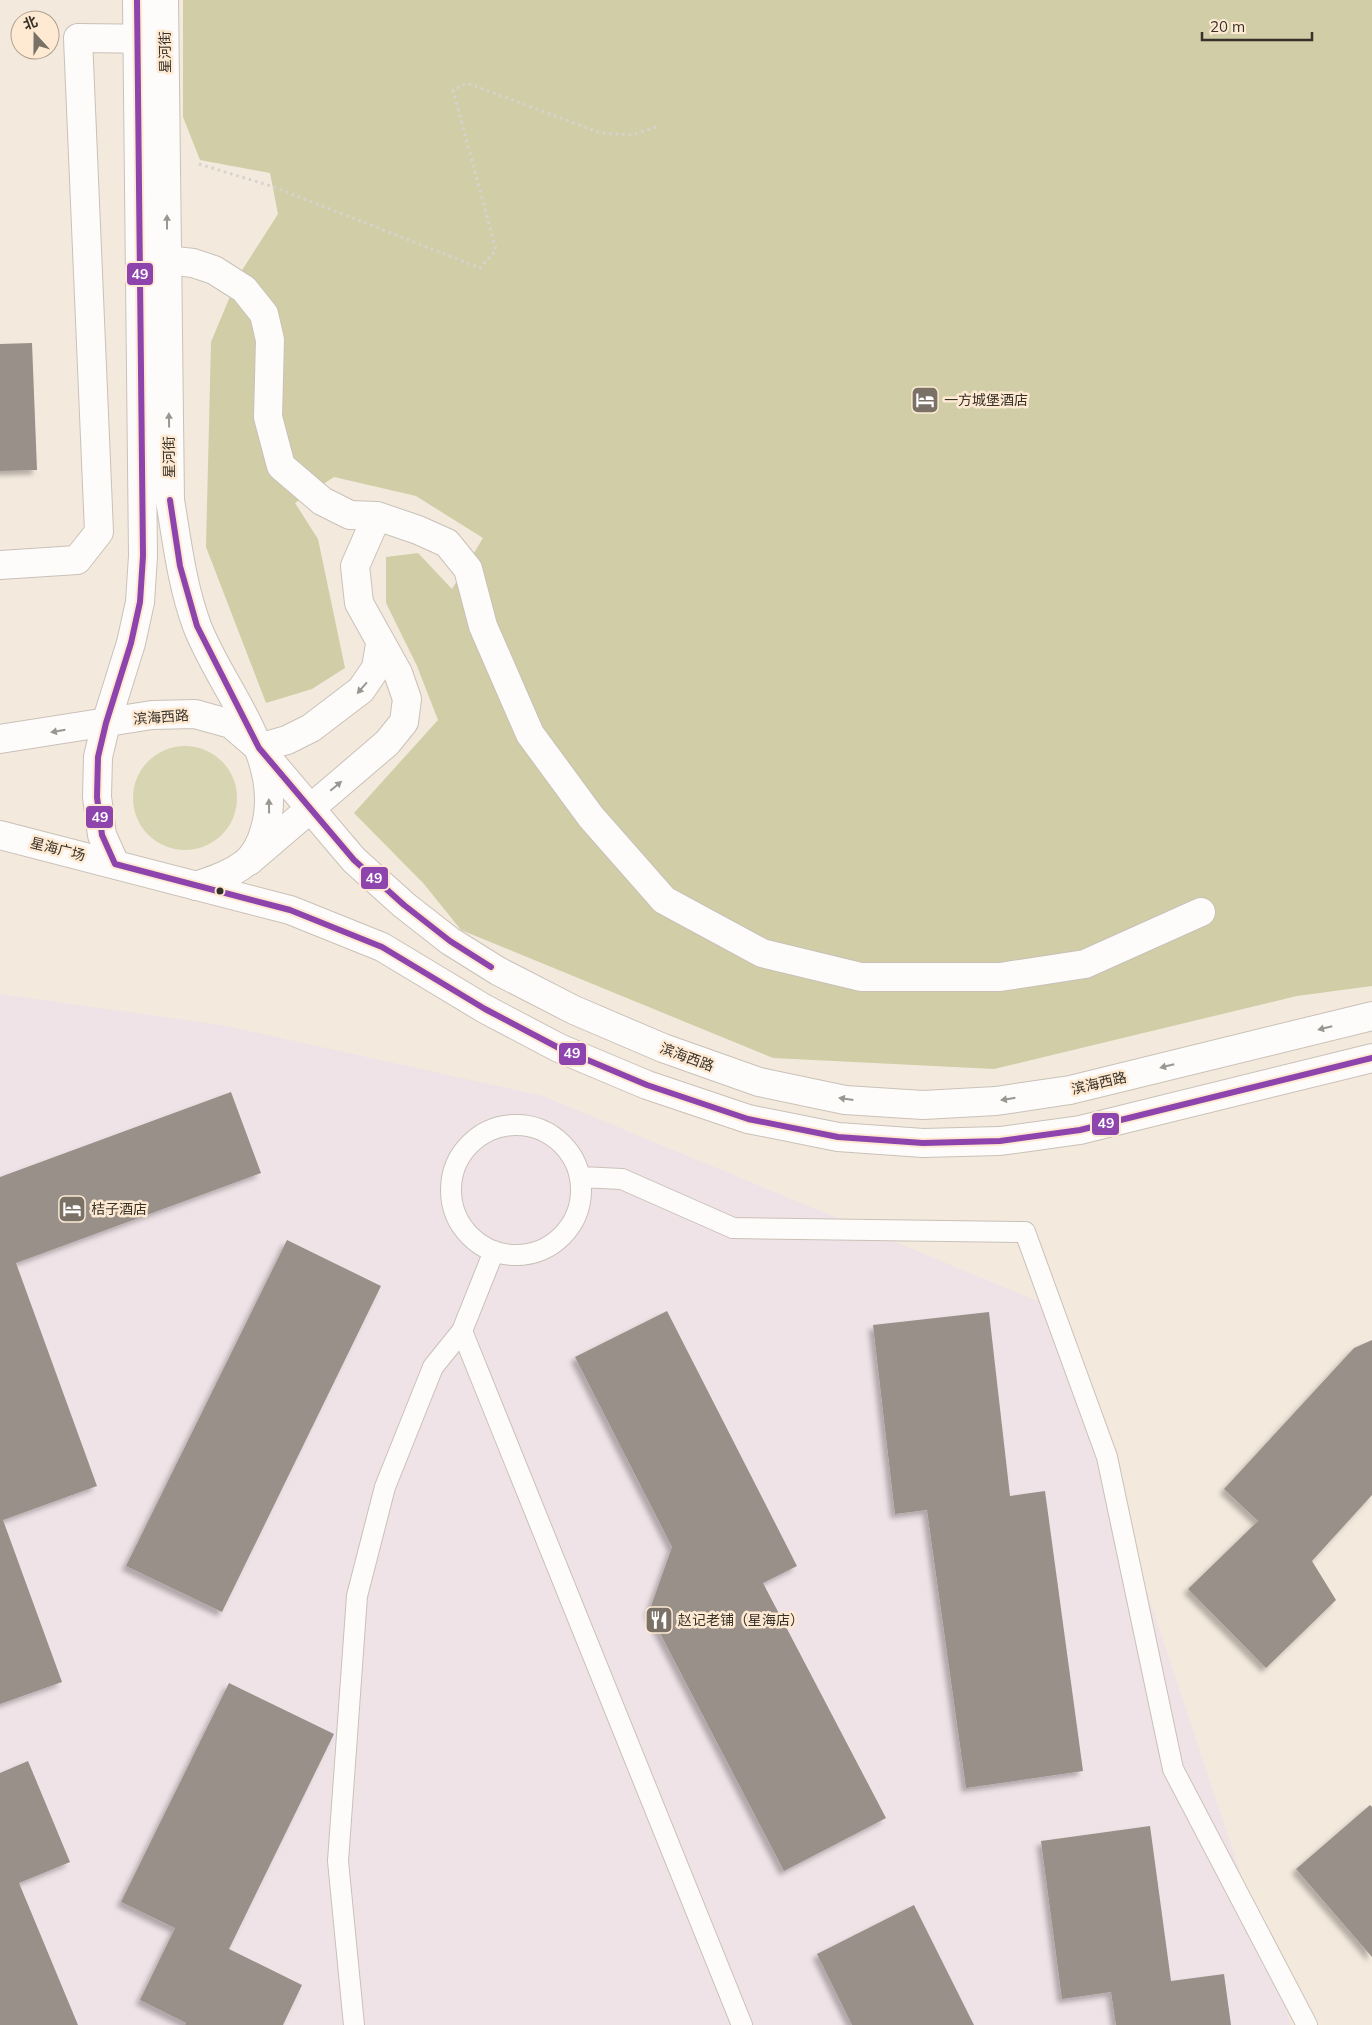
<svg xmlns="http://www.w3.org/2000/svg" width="1372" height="2025" font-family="Mulish,'Noto Sans SC',sans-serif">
	<defs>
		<filter id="shadow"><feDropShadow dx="-4.5" dy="4.5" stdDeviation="2.5" flood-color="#0004"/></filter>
	</defs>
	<rect width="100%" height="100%" fill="#f4e9dd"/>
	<!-- commercial -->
	<path fill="#f0e3e7" d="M0 994 222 1025 543 1096 1052 1307 1291 2025H0Z"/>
	<!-- green -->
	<path fill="#d8d5b2" d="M133 798a52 52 0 1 1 104 0a52 52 0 1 1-104 0Z"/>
	<!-- forest -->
	<path fill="#d0cda7" d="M183 0H1372V986L1297 996 994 1069 773 1058 461 930 424 884 354 813 438 720 417 666 386 603V557L418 553 452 589 483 538 416 496 334 477 295 503 318 539 345 668 312 689 266 703 206 547 211 342 239 275 278 214 270 173 200 160 183 117Z"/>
	<!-- building -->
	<path fill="#999089" filter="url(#shadow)" d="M32 343 37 470 0 471V344Z
		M231 1092 261 1173 16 1263 97 1486 3 1520 62 1682 0 1704V1177Z
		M287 1240 381 1286 222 1612 126 1566Z
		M667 1311 797 1566 763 1583 886 1818 784 1871 649 1612 672 1547 575 1357Z
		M989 1312 1010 1496 1045 1491 1083 1771 966 1788 927 1510 895 1514 873 1325Z
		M1372 1340V1495L1312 1561 1336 1600 1266 1668 1188 1589 1258 1521 1224 1489 1354 1348Z
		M229 1683 334 1734 229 1949 302 1985 283 2025H185L186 2023 140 2000 175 1928 121 1902Z
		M28 1761 70 1862 19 1883 78 2025H0V1773Z
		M1370 1805 1372 1807V1957L1296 1869Z
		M1150 1826 1171 1981 1224 1974 1231 2025H1116L1111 1992 1062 1999 1041 1841Z
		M914 1905 974 2025H852L817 1954Z"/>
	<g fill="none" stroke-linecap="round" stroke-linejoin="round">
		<defs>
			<path id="service" d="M451 1190a65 65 0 1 1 130 0a65 65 0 1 1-130 0Z
				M581 1177 622 1179 733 1228 1025 1232 1107 1457 1173 1769 1307 2025
				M494 1251 462 1331 742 2025
				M354 2025 338 1861 357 1596 385 1487 433 1367 462 1331"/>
			<path id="minor" d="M144 262 167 260 193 263 214 270 244 289 264 314 270 340 268 417 281 466 322 501 350 515 377 516 418 530 447 543 468 569 483 626 530 734 591 817 664 900 762 953 861 977H1000L1085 964 1201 912
				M0 565 77 560 99 532 78 38 160 39
				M259 748 287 740 311 728 361 690 376 668 380 644
				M249 861 387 743 404 722 407 699 398 673 359 603 355 566 377 516"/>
			<path id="tertiary" d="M164 0 170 500C177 542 182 585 197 626 221 689 286 757 265 829 262 841 255 856 244 864 230 875 213 880 196 886
				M115 864 102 835 97 797 98 757 106 723 131 643 140 602 143 556 137 0"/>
			<path id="trunk" d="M0 739 152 715 195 714 231 724 259 748 354 860 404 905 450 941 498 971 574 1010 663 1048 759 1082 845 1100 923 1105 996 1101 1070 1090 1372 1016
				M0 835 290 910 382 947 485 1009 559 1048 647 1085 748 1119 838 1137 923 1143 1000 1141 1080 1130 1372 1058"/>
		</defs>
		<!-- service casing -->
		<use href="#service" stroke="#c9c1b8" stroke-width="22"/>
		<!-- minor casing -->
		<use href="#minor" stroke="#c9c1b8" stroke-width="30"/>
		<!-- tertiary casing -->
		<use href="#tertiary" stroke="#c9c1b8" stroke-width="30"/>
		<!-- trunk casing -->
		<use href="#trunk" stroke="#c9c1b8" stroke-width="30"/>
		<!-- path -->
		<path stroke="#d6d3cf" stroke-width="3" stroke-dasharray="2.5 4" stroke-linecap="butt" d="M199 164 271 186 480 268 496 250 453 90 467 83 601 133 633 135 658 126"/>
		<!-- service -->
		<use href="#service" stroke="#fdfcfa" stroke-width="20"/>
		<!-- minor -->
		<use href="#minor" stroke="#fdfcfa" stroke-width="28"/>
		<!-- tertiary -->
		<use href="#tertiary" stroke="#fdfcfa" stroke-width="28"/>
		<!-- trunk -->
		<use href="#trunk" stroke="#fdfcfa" stroke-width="28"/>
		<defs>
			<path id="bus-1" d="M137 0 143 556 140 602 131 643 106 723 98 757 97 797 102 835 115 864 290 910 382 947 485 1009 559 1048 647 1085 748 1119 838 1137 923 1143 1000 1141 1080 1130 1372 1058
				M170 500 180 566 197 626 259 748 354 860 404 905 450 941 491 967"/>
		</defs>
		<!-- bus-1 casing -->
		<use href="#bus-1" stroke="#feead3" stroke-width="10"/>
		<!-- bus-1 -->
		<use href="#bus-1" stroke="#8e44ad" stroke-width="6"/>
	</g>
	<!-- one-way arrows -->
	<defs><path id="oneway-solid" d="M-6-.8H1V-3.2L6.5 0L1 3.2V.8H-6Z" transform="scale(1.25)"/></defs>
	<g fill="#9a9691">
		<use href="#oneway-solid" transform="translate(167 222) rotate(-90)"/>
		<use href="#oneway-solid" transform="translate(169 420) rotate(-91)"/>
		<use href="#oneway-solid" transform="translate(362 688) rotate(131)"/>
		<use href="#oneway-solid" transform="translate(58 731) rotate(170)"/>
		<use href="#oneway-solid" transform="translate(336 786) rotate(-40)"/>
		<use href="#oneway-solid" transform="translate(269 806) rotate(-91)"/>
		<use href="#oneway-solid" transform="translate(1325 1028) rotate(166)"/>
		<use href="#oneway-solid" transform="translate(1167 1066) rotate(166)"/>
		<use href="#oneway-solid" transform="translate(846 1099) rotate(-172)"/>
		<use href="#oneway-solid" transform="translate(1008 1099) rotate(171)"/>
	</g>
	<!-- icons -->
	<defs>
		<symbol id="hotel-square" viewBox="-11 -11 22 22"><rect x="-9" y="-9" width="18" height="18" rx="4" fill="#7a7167" stroke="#feead3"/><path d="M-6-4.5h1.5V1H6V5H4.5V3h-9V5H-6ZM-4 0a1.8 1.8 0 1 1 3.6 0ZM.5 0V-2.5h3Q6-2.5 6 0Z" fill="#fff"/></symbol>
		<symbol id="restaurant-square" viewBox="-11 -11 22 22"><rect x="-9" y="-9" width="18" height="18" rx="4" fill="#7a7167" stroke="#feead3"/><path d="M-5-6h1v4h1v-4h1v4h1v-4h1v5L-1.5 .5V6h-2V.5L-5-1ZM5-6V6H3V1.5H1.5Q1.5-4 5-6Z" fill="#fff"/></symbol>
	</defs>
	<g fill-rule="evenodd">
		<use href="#hotel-square" x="909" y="384" width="32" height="32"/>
		<use href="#hotel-square" x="56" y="1193" width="32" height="32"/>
		<use href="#restaurant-square" x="643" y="1604" width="32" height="32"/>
	</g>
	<!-- markers -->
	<circle fill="#383128" stroke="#feead3" stroke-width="2" cx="220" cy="891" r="4.5"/>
	<g text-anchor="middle" stroke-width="5" stroke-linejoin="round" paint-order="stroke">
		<!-- street labels -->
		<g font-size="14" fill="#383128" stroke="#feead3">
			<text transform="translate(165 52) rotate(-91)" y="5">星河街</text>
			<text transform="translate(169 457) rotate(-91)" y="5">星河街</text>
			<text transform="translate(161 717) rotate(-4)" y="5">滨海西路</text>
			<text transform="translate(58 849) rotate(14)" y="5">星海广场</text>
			<text transform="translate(687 1057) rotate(20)" y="5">滨海西路</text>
			<text transform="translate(1099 1083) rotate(-13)" y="5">滨海西路</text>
		</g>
		<!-- poi labels -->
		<g font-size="14" fill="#383128" stroke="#feead3" text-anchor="start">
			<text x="944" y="405">一方城堡酒店</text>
			<text x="91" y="1214">桔子酒店</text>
			<text x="678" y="1625">赵记老铺（星海店）</text>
		</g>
	</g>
	<g stroke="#feead3" stroke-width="2">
		<rect x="126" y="262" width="28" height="24" rx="5" fill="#8e44ad"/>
		<rect x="85" y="805" width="29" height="24" rx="5" fill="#8e44ad"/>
		<rect x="360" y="866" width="29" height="24" rx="5" fill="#8e44ad"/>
		<rect x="558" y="1042" width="29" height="24" rx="5" fill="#8e44ad"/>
		<rect x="1091" y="1112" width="29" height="24" rx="5" fill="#8e44ad"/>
	</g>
	<g font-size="14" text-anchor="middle" font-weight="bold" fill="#fff">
		<text x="140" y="279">49</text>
		<text x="100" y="822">49</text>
		<text x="374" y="883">49</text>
		<text x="572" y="1058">49</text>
		<text x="1106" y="1128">49</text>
	</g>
	<!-- north arrow -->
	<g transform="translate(35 35) rotate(339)"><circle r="24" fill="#feead3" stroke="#afa08f"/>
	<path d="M0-4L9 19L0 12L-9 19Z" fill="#7a7167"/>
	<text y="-8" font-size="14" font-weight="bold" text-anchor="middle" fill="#383128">北</text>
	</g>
	<!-- scale -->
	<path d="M1202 32v8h110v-8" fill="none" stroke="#383128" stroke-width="2.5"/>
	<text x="1210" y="32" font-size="15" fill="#383128" stroke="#feead3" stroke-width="4" paint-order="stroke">20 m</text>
</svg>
